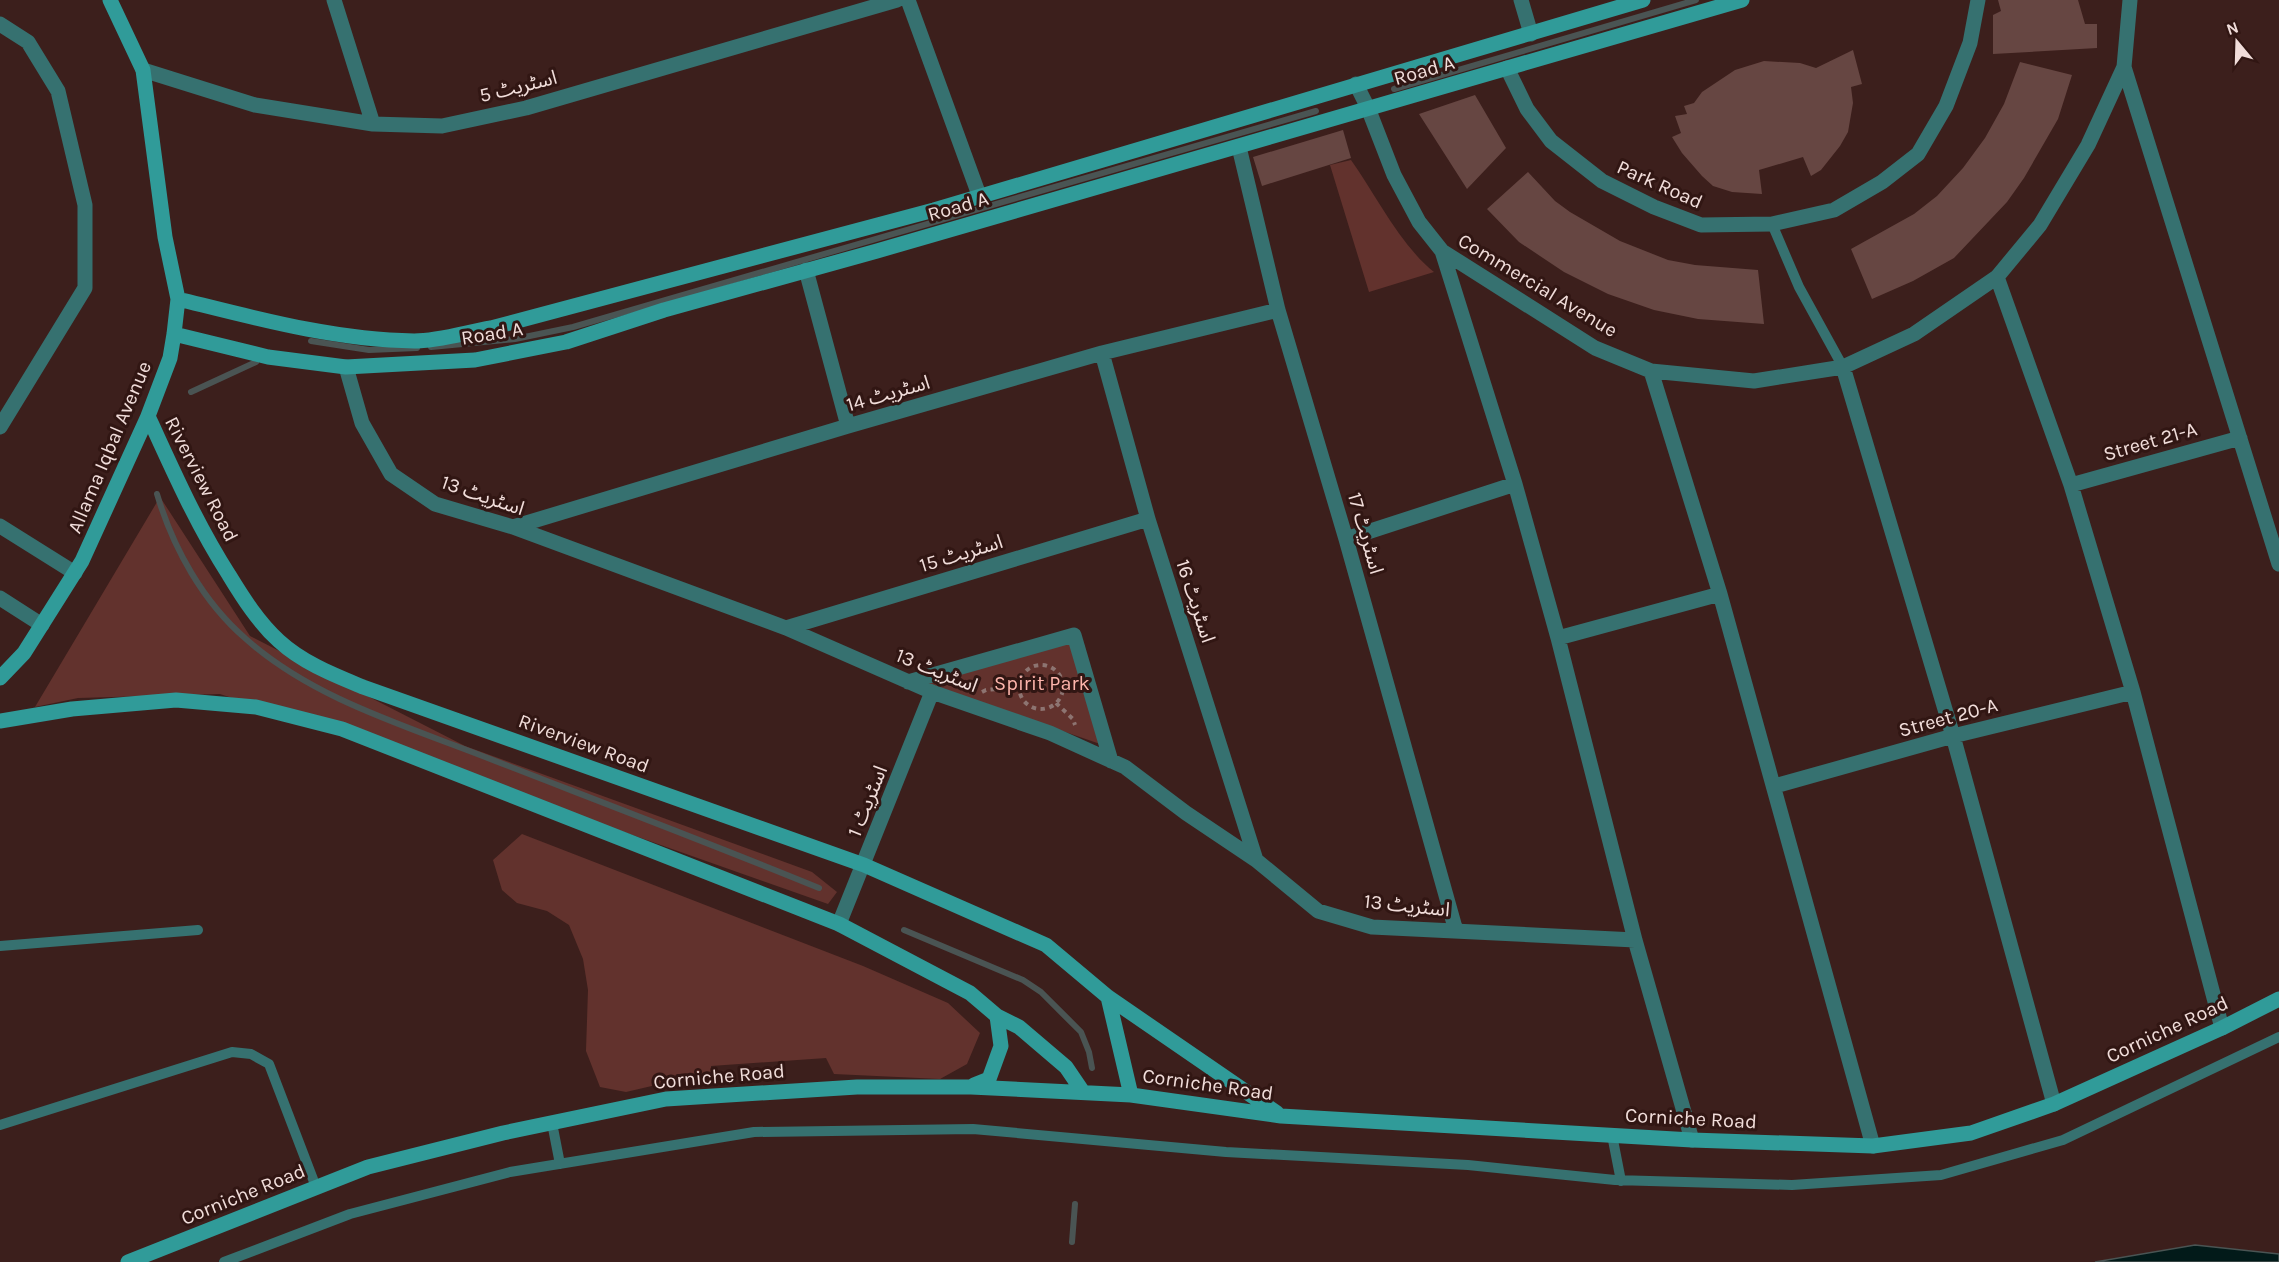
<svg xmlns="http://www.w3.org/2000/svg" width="2279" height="1262" font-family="Karla,'Noto Sans Arabic',sans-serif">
	<rect width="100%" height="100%" fill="#3c1f1c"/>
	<!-- green -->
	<path fill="#62322d" d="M1351 160C1376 195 1400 245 1434 272L1369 292 1330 165Z
		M160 497 250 636 465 746 812 872 837 892 828 904 437 766 220 694 78 698 35 707Z
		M1068 635 1103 745 914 680Z
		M522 834 863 966 948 1003 980 1033 967 1064 940 1079 834 1074 826 1058 711 1066V1083L656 1085 626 1092 600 1087 586 1051 588 990 583 959 569 925 547 911 517 903 502 890 493 860Z"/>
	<!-- water -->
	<path fill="#021a19" stroke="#4a5453" stroke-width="1.5" d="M2195 1245 2279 1254V1262H2095Z"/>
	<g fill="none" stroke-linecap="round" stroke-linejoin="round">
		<!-- stream -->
		<path stroke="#4a5453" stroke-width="6" d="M1394 89 1696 0
			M311 341 369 350 417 348
			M431 347 515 339 573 327 1316 111
			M191 392 256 362
			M157 494C173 548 203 602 246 639 311 697 400 724 480 755 593 799 707 842 819 888
			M904 930 1023 980 1041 992 1081 1032 1089 1052 1092 1068
			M1072 1242 1075 1204"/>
	</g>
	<!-- building -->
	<path fill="#664642" d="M1998 0H2078L2085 24H2097V48L1993 54V15L2001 11Z
		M1853 50 1862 84 1851 87 1853 103 1848 132 1840 146 1821 170 1811 176 1803 157 1759 170 1762 194 1732 192 1713 186 1702 176 1682 153 1672 137 1681 133 1675 116 1687 114 1684 106 1694 103 1702 92 1735 70 1764 61 1800 63 1816 68Z
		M2020 62 2072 75 2058 119 2024 178 2007 202 1954 258 1913 281 1872 299 1851 249 1914 214 1937 196 1963 168 1985 138 2004 104Z
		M1475 95 1506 148 1467 189 1419 114Z
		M1343 130 1351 158 1262 186 1253 157Z
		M1528 172 1555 201 1570 212 1620 241 1668 260 1695 265 1758 270 1764 324 1698 319 1654 310 1608 294 1564 272 1519 242 1487 209Z"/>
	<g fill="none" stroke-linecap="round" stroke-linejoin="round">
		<!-- path -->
		<path stroke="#8d7471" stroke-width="4" stroke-dasharray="4.5 4.5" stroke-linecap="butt" d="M1019 687a22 22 0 1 1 44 0a22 22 0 1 1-44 0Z
			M982 692 986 690 1019 687
			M1056 703 1073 719 1075 725"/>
		<!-- lane -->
		<path stroke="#367170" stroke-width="10" d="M1772 224 1799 287 1843 367
			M0 946 198 930
			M552 1123 560 1164
			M0 1125 232 1052 251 1054 269 1064 316 1187
			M1612 1135 1621 1181
			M224 1262 350 1214 510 1172 754 1132 973 1129 1226 1152 1468 1165 1615 1180 1792 1185 1941 1175 2063 1140 2279 1037"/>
		<!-- street -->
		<path stroke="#367170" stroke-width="15" d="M334 0 373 124
			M908 0 979 195
			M1521 0 1531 34
			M0 24 28 42 58 91 85 205V288L0 427
			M2124 67 2279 564
			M1507 68 1527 109 1551 141 1602 181 1654 207 1701 225 1772 224 1834 210 1882 182 1918 154 1946 106 1970 43 1978 0
			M143 70 255 105 373 124 442 126 526 108 897 0
			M1356 84 1368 108 1394 175 1419 222 1442 251 1595 348 1651 371 1754 381 1843 367 1914 334 1997 277 2040 225 2088 145 2124 67 2130 0
			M1239 147 1278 310 1346 539 1456 931
			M1442 251 1515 484 1558 638 1635 940 1692 1140
			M806 270 848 426
			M1997 277 2071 485 2133 692 2222 1028
			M1102 353 1148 519 1256 860
			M346 367 362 423 391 474 435 504 513 527 786 628 932 692 1050 733 1125 767 1186 813 1256 860 1318 911 1372 927 1635 940
			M1843 367 1953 736 2054 1104
			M1651 371 1720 594 1873 1146
			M2071 485 2240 438
			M0 526 75 573
			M513 527 848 426 1102 353 1278 310
			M1346 539 1515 484
			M0 598 42 625
			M786 628 1148 519
			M1558 638 1720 594
			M908 682 1074 635 1111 761
			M1775 786 1953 736 2133 692
			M839 924 932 692"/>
		<!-- secondary -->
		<path stroke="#309b99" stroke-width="15" d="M178 299C255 318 334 340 414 341 439 341 467 332 491 328L934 210 1643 0
			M174 334 268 357 346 367 475 360 566 342 664 310 877 251 1742 0
			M148 416C173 471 197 525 229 575 243 598 259 623 279 641 303 663 334 675 363 687L864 865 1046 945 1108 997 1277 1113
			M0 678 24 653 82 561 148 416 170 358 174 334 178 299 165 237 143 70 110 0
			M0 721 72 709 176 700 256 707 342 729 839 924 970 993 997 1016 1019 1027 1066 1067 1083 1092
			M1108 997 1131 1095
			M974 1085 989 1079 1001 1046 997 1016
			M128 1262 368 1167 503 1133 666 1099 857 1087H971L1131 1095 1281 1116 1692 1140 1873 1146 1971 1133 2054 1104 2222 1028 2279 999"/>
	</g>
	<g text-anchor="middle" stroke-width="6" stroke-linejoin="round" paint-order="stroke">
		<!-- street labels -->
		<g font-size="20" fill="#f1ddda" stroke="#311613">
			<text transform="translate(1424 70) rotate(-16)" y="7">Road A</text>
			<text transform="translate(518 86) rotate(-14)" y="7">اسٹریٹ 5</text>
			<text transform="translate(1660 184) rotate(24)" y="7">Park Road</text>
			<text transform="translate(958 206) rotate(-16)" y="7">Road A</text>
			<text transform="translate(1538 285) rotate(31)" y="7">Commercial Avenue</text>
			<text transform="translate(492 333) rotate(-9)" y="7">Road A</text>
			<text transform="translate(888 393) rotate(-16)" y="7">اسٹریٹ 14</text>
			<text transform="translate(2150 441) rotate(-16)" y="7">Street 21-A</text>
			<text transform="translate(109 447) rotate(-67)" y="7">Allama Iqbal Avenue</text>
			<text transform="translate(202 479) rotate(63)" y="7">Riverview Road</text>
			<text transform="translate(483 495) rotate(19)" y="7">اسٹریٹ 13</text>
			<text transform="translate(1366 533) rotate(74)" y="7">اسٹریٹ 17</text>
			<text transform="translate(961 553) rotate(-17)" y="7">اسٹریٹ 15</text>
			<text transform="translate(1196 601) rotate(72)" y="7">اسٹریٹ 16</text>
			<text transform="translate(937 670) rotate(22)" y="7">اسٹریٹ 13</text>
			<text transform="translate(1948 717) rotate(-15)" y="7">Street 20-A</text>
			<text transform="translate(584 743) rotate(20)" y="7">Riverview Road</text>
			<text transform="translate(867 801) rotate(-68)" y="7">اسٹریٹ 1</text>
			<text transform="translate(1407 905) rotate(6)" y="7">اسٹریٹ 13</text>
			<text transform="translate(2167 1029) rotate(-25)" y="7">Corniche Road</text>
			<text transform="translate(719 1076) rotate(-5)" y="7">Corniche Road</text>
			<text transform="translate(1208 1084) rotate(8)" y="7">Corniche Road</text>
			<text transform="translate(1691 1118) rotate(3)" y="7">Corniche Road</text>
			<text transform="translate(243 1194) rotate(-22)" y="7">Corniche Road</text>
		</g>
		<!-- park labels -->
		<g font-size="20" fill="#feb5ac" stroke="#311613">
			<text x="1042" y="690">Spirit Park</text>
		</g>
	</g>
	<!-- north arrow -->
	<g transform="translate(2237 42) rotate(341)" stroke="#311613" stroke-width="4.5" paint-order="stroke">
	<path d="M0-4.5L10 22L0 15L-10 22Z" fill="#f1ddda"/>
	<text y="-9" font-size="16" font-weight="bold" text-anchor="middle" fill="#f1ddda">N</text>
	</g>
</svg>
